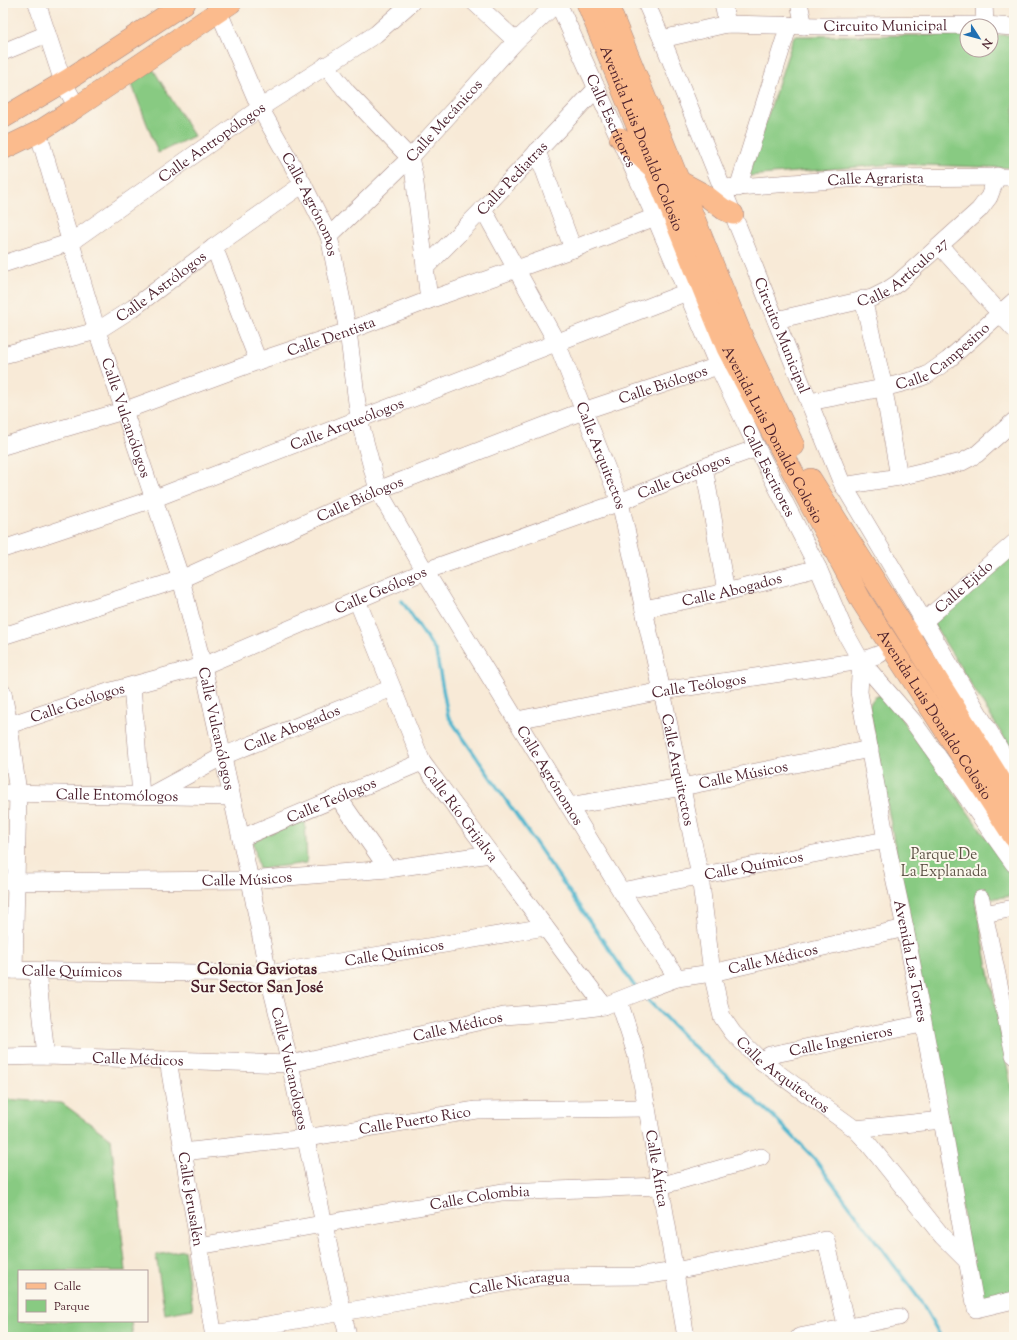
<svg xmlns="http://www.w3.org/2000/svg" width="1017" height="1340" font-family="'Sorts Mill Goudy',serif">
	<rect width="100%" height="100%" fill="#fbf7ec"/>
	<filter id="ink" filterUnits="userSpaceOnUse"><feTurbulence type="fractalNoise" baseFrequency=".025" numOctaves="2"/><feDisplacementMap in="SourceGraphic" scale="8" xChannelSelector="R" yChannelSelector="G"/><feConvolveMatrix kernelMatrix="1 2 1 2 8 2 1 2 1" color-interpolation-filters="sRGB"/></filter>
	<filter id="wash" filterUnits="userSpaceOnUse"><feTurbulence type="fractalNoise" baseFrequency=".012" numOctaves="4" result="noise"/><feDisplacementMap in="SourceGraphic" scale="16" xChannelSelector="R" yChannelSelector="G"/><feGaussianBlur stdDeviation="0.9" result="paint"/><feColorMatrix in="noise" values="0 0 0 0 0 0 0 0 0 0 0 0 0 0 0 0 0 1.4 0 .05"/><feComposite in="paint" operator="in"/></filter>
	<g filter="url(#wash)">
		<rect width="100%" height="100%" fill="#f8ead7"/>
		<!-- green -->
		<path fill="#88ca82" stroke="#697456" d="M967 35V50H991V35H1014V168L894 164 748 176 794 36Z
			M153 69 194 136 158 153 131 82Z
			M1014 552V754L933 623Z
			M880 695 885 696 985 836 1014 873V896L975 900 1014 1101V1209L1012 1210 1014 1217V1295L979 1305 869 705 874 698Z
			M305 819 307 863 259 869 253 841Z
			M3 1099 62 1103 111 1139 126 1271H19V1321H131L133 1337H3Z
			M184 1250 193 1309 165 1314 156 1255Z"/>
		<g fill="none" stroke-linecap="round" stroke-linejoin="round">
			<!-- stream -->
			<path stroke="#4fb6ce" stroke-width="3.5" d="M402 601 436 652 448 716 633 984 637 989
				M644 996 690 1043 773 1116 813 1157 920 1300 941 1337"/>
		</g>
	</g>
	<g filter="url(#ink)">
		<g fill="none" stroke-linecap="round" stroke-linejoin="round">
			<defs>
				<g id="minor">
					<path d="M37 3 63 82 77 107"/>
					<path id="s1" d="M215 3 260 108 303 184 329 236 348 331 359 419 378 490 425 571 621 891 677 978"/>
					<path d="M475 3 516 41"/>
					<path id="s2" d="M558 3 655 217 718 366 757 448 818 568 846 634 861 661 912 720 1014 864"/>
					<path id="s3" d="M646 3 662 39 841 481 1014 773"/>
					<path d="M723 3 727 24"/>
					<path d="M799 3 804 26"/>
					<path d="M984 3 985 25"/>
					<path id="s4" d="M662 39 727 24 822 26 985 25 1014 27"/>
					<path d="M3 52 47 34"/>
					<path d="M326 65 346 91 410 158 414 175 429 300"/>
					<path id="s5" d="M38 132 97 331 181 579 203 666 250 880 268 974 290 1064 348 1337"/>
					<path d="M537 151 573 249"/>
					<path id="s6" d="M723 188 862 178 1014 177"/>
					<path d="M738 188 789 25"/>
					<path id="s7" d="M483 209 557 343 620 502 662 691 700 876 712 973 722 1017 733 1033 761 1061 855 1129 867 1142 942 1236 966 1260"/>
					<path id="s8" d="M329 236 410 158 516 41 557 3"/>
					<path d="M940 246 1014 329"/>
					<path d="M214 247 258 361"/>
					<path id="s9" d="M3 264 71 242 260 108 376 34 411 3"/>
					<path id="s10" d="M425 268 483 209 597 88"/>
					<path d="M863 299 882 379 899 477"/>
					<path id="s11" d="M776 320 872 298 886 291 898 283 979 210 989 197 997 176"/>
					<path id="s12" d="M3 355 97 331 133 308 214 247 303 184"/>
					<path id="s13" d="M809 402 883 388 914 380 927 375 948 360 1014 301"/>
					<path id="s14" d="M3 446 123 411 258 361 348 331 429 300 573 249 655 217"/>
					<path d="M704 467 726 592"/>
					<path d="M843 486 899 477 962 462 977 454 1014 421"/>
					<path id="s15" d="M3 549 153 499 687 292"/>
					<path id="s16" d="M357 600 422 762 604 1006"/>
					<path id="s17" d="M644 609 726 592 818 568"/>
					<path id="s18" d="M916 628 1014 543"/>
					<path id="s19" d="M3 636 181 579 378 490 583 411 718 366"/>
					<path id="s20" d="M861 661 859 692 886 840 904 923 942 1120 976 1309 1014 1300"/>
					<path d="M132 686 141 795"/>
					<path d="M3 693 9 725 18 793 14 970"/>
					<path id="s21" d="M517 720 662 691 861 661 880 654"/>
					<path id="s22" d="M3 725H9L108 692 203 666 425 571 620 502 704 467 757 448"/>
					<path id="s23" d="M3 793 231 797"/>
					<path id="s24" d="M151 795 223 756 392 688"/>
					<path d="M338 797 388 869"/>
					<path id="s25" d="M569 806 682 787 870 749"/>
					<path id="s26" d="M241 838 422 762"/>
					<path id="s27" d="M3 882 250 880 388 869 490 854"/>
					<path id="s28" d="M621 891 886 840"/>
					<path d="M981 899 1014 1055"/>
					<path d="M984 914 1014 908"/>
					<path id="s29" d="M3 970 268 974 545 927"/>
					<path d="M37 971 46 1056"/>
					<path id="s30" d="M619 1001 636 1054 647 1108 686 1337"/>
					<path id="s31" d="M3 1057 46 1056 290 1064 504 1016 559 1012 604 1006 647 989 677 978 712 973 905 928"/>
					<path id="s32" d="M168 1060 214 1337"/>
					<path id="s33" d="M761 1061 770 1055 922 1024"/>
					<path d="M855 1129 942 1120"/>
					<path id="s34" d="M183 1152 306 1138 476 1110 647 1108"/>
					<path id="s35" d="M199 1246 502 1192 660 1186 761 1157"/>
					<path id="s36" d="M214 1334 343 1312 539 1277 643 1276 675 1271 826 1240 849 1337"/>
					<path d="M799 1337 899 1317"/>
				</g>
				<g id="major">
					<path id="s37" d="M587 3 727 348 862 602 1014 837"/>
					<path d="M607 3 744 341 794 446"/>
					<path d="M3 118 69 79 185 3"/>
					<path d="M620 138 651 166"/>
					<path d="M3 149 38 132 77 107 231 3"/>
					<path d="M679 181 705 195 723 209 733 214"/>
					<path d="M811 479 1014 802"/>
				</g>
			</defs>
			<!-- minor casing -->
			<use href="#minor" stroke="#a18481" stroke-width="18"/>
			<!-- major casing -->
			<use href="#major" stroke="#a18481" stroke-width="22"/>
			<!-- minor -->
			<use href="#minor" stroke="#fff" stroke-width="17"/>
			<!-- major -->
			<use href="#major" stroke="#fbbb8d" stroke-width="21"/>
		</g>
	</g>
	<g text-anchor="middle" stroke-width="4" stroke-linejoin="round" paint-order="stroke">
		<!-- street labels -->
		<g font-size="15" fill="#4a1f2b" stroke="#fbf7ec">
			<text dy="5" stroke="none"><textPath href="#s4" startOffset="225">Circuito Municipal</textPath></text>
			<text dy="5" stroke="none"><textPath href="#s8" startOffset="163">Calle Mecánicos</textPath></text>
			<text dy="5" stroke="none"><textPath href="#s2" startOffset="129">Calle Escritores</textPath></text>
			<text dy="5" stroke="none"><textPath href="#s37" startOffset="146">Avenida Luis Donaldo Colosio</textPath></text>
			<text dy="5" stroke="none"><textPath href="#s9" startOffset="244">Calle Antropólogos</textPath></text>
			<text dy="5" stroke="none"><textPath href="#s10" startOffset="125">Calle Pediatras</textPath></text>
			<text dy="5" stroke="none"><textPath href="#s6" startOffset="153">Calle Agrarista</textPath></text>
			<text dy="5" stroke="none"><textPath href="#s1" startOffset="223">Calle Agrónomos</textPath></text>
			<text dy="5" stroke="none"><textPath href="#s11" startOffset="138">Calle Artículo 27</textPath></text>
			<text dy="5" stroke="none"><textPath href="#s12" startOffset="175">Calle Astrólogos</textPath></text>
			<text dy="5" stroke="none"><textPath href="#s14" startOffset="346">Calle Dentista</textPath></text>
			<text dy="5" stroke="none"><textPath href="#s3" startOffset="359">Circuito Municipal</textPath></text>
			<text dy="5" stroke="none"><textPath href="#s13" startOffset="144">Calle Campesino</textPath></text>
			<text dy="5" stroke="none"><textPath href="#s19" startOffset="707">Calle Biólogos</textPath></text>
			<text dy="5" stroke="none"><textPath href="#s5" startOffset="299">Calle Vulcanólogos</textPath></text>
			<text dy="5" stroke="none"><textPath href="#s15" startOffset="366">Calle Arqueólogos</textPath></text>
			<text dy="5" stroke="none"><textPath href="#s37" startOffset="470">Avenida Luis Donaldo Colosio</textPath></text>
			<text dy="5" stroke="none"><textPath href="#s7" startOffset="274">Calle Arquitectos</textPath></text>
			<text dy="5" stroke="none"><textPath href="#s2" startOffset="513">Calle Escritores</textPath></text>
			<text dy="5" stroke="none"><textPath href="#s22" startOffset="726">Calle Geólogos</textPath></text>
			<text dy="5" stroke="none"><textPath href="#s19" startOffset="383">Calle Biólogos</textPath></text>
			<text dy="5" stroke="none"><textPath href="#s18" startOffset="63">Calle Ejido</textPath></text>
			<text dy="5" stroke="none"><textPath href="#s17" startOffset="90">Calle Abogados</textPath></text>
			<text dy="5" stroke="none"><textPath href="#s22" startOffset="402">Calle Geólogos</textPath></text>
			<text dy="5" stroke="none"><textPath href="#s21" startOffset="185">Calle Teólogos</textPath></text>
			<text dy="5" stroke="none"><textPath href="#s22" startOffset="78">Calle Geólogos</textPath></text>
			<text dy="5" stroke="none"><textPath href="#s37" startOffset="794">Avenida Luis Donaldo Colosio</textPath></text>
			<text dy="5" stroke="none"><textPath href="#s24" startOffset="156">Calle Abogados</textPath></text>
			<text dy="5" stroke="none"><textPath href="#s5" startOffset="623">Calle Vulcanólogos</textPath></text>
			<text dy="5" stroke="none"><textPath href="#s7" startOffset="598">Calle Arquitectos</textPath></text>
			<text dy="5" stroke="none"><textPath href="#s1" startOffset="852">Calle Agrónomos</textPath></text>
			<text dy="5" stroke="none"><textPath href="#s25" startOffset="177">Calle Músicos</textPath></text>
			<text dy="5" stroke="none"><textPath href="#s23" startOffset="114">Calle Entomólogos</textPath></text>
			<text dy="5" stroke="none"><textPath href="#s26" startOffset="98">Calle Teólogos</textPath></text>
			<text dy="5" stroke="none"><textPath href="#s16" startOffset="239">Calle Río Grijalva</textPath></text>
			<text dy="5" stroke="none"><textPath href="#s28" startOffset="135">Calle Químicos</textPath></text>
			<text dy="5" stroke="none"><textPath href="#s27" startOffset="244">Calle Músicos</textPath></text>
			<text dy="5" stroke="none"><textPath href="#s29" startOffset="393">Calle Químicos</textPath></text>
			<text dy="5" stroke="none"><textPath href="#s31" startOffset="783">Calle Médicos</textPath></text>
			<text dy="5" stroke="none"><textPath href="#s20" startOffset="305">Avenida Las Torres</textPath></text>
			<text dy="5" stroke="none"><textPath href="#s29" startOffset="69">Calle Químicos</textPath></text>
			<text dy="5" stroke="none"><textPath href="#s31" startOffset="459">Calle Médicos</textPath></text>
			<text dy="5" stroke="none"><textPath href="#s33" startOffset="83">Calle Ingenieros</textPath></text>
			<text dy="5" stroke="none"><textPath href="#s31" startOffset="135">Calle Médicos</textPath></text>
			<text dy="5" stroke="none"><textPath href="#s5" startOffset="971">Calle Vulcanólogos</textPath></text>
			<text dy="5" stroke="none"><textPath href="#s7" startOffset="934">Calle Arquitectos</textPath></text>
			<text dy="5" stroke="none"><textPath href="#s34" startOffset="234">Calle Puerto Rico</textPath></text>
			<text dy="5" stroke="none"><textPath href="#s30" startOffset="172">Calle África</textPath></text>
			<text dy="5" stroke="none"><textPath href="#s35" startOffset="285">Calle Colombia</textPath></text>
			<text dy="5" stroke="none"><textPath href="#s32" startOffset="141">Calle Jerusalén</textPath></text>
			<text dy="5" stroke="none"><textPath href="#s36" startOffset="310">Calle Nicaragua</textPath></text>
		</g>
		<!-- park labels -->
		<g font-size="15" fill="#5d5245" stroke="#fbf7ec">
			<text x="944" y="859">Parque De<tspan x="944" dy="17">La Explanada</tspan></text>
		</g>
		<!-- neighbourhood labels -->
		<g font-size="16" font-weight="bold" fill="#4a1f2b" stroke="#fbf7ec">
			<text x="257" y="974">Colonia Gaviotas<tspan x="257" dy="18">Sur Sector San José</tspan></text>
		</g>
	</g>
	<!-- margin -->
	<rect width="1017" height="1340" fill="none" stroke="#fbf7ec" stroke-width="16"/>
	<!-- legend -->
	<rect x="18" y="1270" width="130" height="52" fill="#fbf7ec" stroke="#b4a19f"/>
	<rect x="26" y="1283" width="20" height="6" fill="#fbbb8d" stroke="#b4a19f"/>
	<text x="54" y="1290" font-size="12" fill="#4a1f2b">Calle</text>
	<rect x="26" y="1300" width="20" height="12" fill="#88ca82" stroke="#b4a19f"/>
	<text x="54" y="1310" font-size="12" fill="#4a1f2b">Parque</text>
	<!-- north arrow -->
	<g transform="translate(979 38) rotate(126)"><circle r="19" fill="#fbf7ec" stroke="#b4a19f"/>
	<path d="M0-3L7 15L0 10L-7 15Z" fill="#1f6fb2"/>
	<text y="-6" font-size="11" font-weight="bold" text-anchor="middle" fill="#4a1f2b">N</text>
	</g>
</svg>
